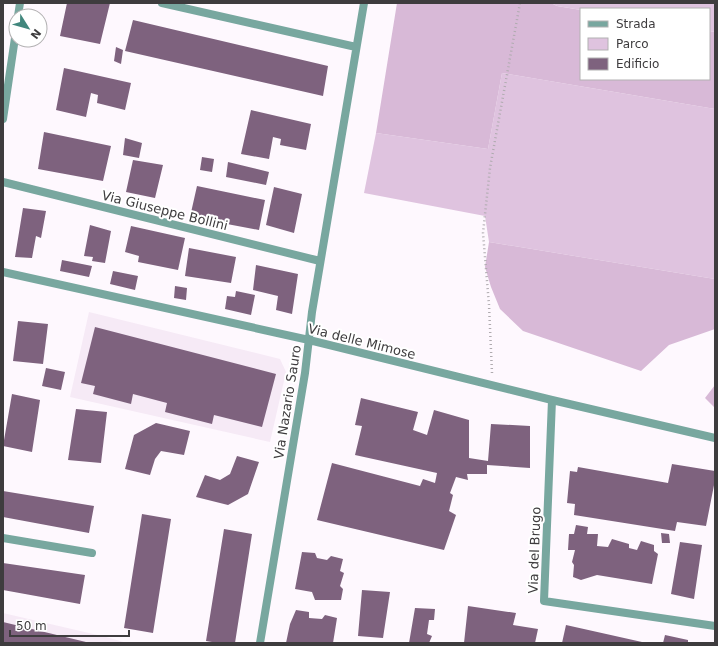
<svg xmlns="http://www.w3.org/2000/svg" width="718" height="646" font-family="'DejaVu Sans',sans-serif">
	<rect width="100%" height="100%" fill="#fef8fe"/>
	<!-- built -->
	<path fill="#f6eaf6" d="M89 312 280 359 286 372 270 442 70 397Z
		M3 613 106 637 127 643H3Z"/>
	<!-- green -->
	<path fill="#dfc3df" d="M551 3H715V32L709 31V9H581V10L557 6Z
		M502 73 715 109V279L489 242 485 216 364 193 376 133 488 149Z"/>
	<!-- forest -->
	<path fill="#d8b9d7" d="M397 3H551L557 6 581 10V79H709V31L715 32V109L502 73 488 149 376 133Z
		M489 242 715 279V329L669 345 641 371 523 331 500 309 491 287 485 267Z
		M715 385V408L705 398Z"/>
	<!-- building -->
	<path fill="#7e627e" d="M67 3H110L100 44 60 36Z
		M133 20 328 66 323 96 125 51Z
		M116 47 123 50 121 64 114 61Z
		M64 68 131 83 125 110 97 103 98 95 91 93 86 117 56 110Z
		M251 110 311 124 306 150 280 145 281 139 273 137 269 159 241 154Z
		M44 132 111 146 103 181 38 169Z
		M125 138 142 143 139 158 123 155Z
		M202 157 214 159 212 172 200 170Z
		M133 160 163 165 155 198 126 192Z
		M228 162 269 172 266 185 226 177Z
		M197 186 265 200 259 230 190 217Z
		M274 187 302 194 294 233 266 225Z
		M23 208 46 211 41 238 36 236 32 258 15 257Z
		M90 225 111 231 105 263 92 261 93 257 84 256Z
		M131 226 185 238 178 270 138 262 139 256 125 252Z
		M189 248 236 257 231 283 185 276Z
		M62 260 92 266 89 277 60 271Z
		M256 265 298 274 292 314 276 310 278 296 253 290Z
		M113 271 138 276 135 290 110 284Z
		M175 286 187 288 186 300 174 298Z
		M236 291 255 295 251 315 225 309 227 296 235 297Z
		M18 321 48 324 43 364 13 361Z
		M95 327 276 374 262 427 214 415 212 424 165 412 167 403 133 394 131 404 93 394 95 386 81 383Z
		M46 368 65 372 61 390 42 386Z
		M12 394 40 400 32 452 3 446Z
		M361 398 418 412 413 430 427 435 434 410 469 420V458L488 461 491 424 530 426V468L487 465V474H467L468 480 456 477 450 493 453 495 449 511 456 515 444 550 317 520 332 463 420 486 423 479 435 483 437 473 355 455 362 426 355 425Z
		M76 409 107 412 101 463 68 460Z
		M156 423 190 431 184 455 161 451 155 459 150 475 125 469 134 435Z
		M237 456 259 462 248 494 228 505 196 497 205 475 220 480 230 474Z
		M672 464 715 471V480L706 526 677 522 675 531 574 515 575 504 567 503 570 471 577 472 578 467 668 483Z
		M3 491 94 506 89 533 3 517Z
		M142 514 171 519 153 633 124 628Z
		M576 525 588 527 587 534H598L597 546 608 547 612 539 629 544V548L637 550 641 541 654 545V551L658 554 652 584 597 575 581 580 573 577 574 565 572 562 575 550H568L569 534H574Z
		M224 529 252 534 235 643H218L206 641Z
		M661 533 669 534 670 543H662Z
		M680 542 702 545 694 599 671 594Z
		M302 552 315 553 317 558 327 560 331 556 343 559 340 571 344 573 340 586 343 589 341 600H315L312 592 295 589Z
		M3 563 85 575 80 604 3 590Z
		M362 590 390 592 383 638 358 636Z
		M468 606 516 613 513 625 538 629 535 643H464Z
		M415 608 435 609 434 620H429L427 634 432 636 429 643H409Z
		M296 610 309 612V618L322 619 325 615 337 618 333 643H286L290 624Z
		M3 622 86 642V643H3Z
		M566 625 642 642V643H562Z
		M665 635 688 640V643H663Z"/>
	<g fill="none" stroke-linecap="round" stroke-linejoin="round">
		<!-- path -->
		<path stroke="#afabaf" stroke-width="2.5" stroke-dasharray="1 3" stroke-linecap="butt" d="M492 373 489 305 483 233 490 168 520 3"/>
		<!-- minor -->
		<path stroke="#78a79f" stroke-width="8" d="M162 3 356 47
			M18 16 20 3
			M3 119 16 31
			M3 182 320 261
			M3 272 309 340 552 400 715 438
			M552 400 544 601 715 626
			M3 538 92 553
			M260 643 305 373 312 312 364 3"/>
	</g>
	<g text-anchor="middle" stroke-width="4" stroke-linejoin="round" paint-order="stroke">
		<!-- street labels -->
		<g font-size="13" fill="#3e3c3e" stroke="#fff">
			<text transform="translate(165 210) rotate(14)" y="5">Via Giuseppe Bollini</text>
			<text transform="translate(362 341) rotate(14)" y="5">Via delle Mimose</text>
			<text transform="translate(287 402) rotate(-81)" y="5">Via Nazario Sauro</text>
			<text transform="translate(534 550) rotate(-88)" y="5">Via del Brugo</text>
		</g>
	</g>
	<!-- border -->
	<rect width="718" height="646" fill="none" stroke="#3e3c3e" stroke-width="8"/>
	<!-- legend -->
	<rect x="580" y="8" width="130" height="72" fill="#ffffff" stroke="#b2b1b2"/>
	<rect x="588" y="21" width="20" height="6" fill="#78a79f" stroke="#b2b1b2"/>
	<text x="616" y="28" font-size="12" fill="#3e3c3e">Strada</text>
	<rect x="588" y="38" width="20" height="12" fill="#dfc3df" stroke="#b2b1b2"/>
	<text x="616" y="48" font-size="12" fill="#3e3c3e">Parco</text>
	<rect x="588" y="58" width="20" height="12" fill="#7e627e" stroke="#b2b1b2"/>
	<text x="616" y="68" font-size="12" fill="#3e3c3e">Edificio</text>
	<!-- north arrow -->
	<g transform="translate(28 28) rotate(127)"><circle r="19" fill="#ffffff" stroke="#b2b1b2"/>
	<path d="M0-3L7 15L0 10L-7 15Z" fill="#41877d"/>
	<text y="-6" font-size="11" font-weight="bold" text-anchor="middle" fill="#3e3c3e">N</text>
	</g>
	<!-- scale -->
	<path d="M10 630v6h119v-6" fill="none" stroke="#3e3c3e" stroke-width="2"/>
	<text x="16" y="630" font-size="12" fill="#3e3c3e" stroke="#ffffff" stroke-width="3" paint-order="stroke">50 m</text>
</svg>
